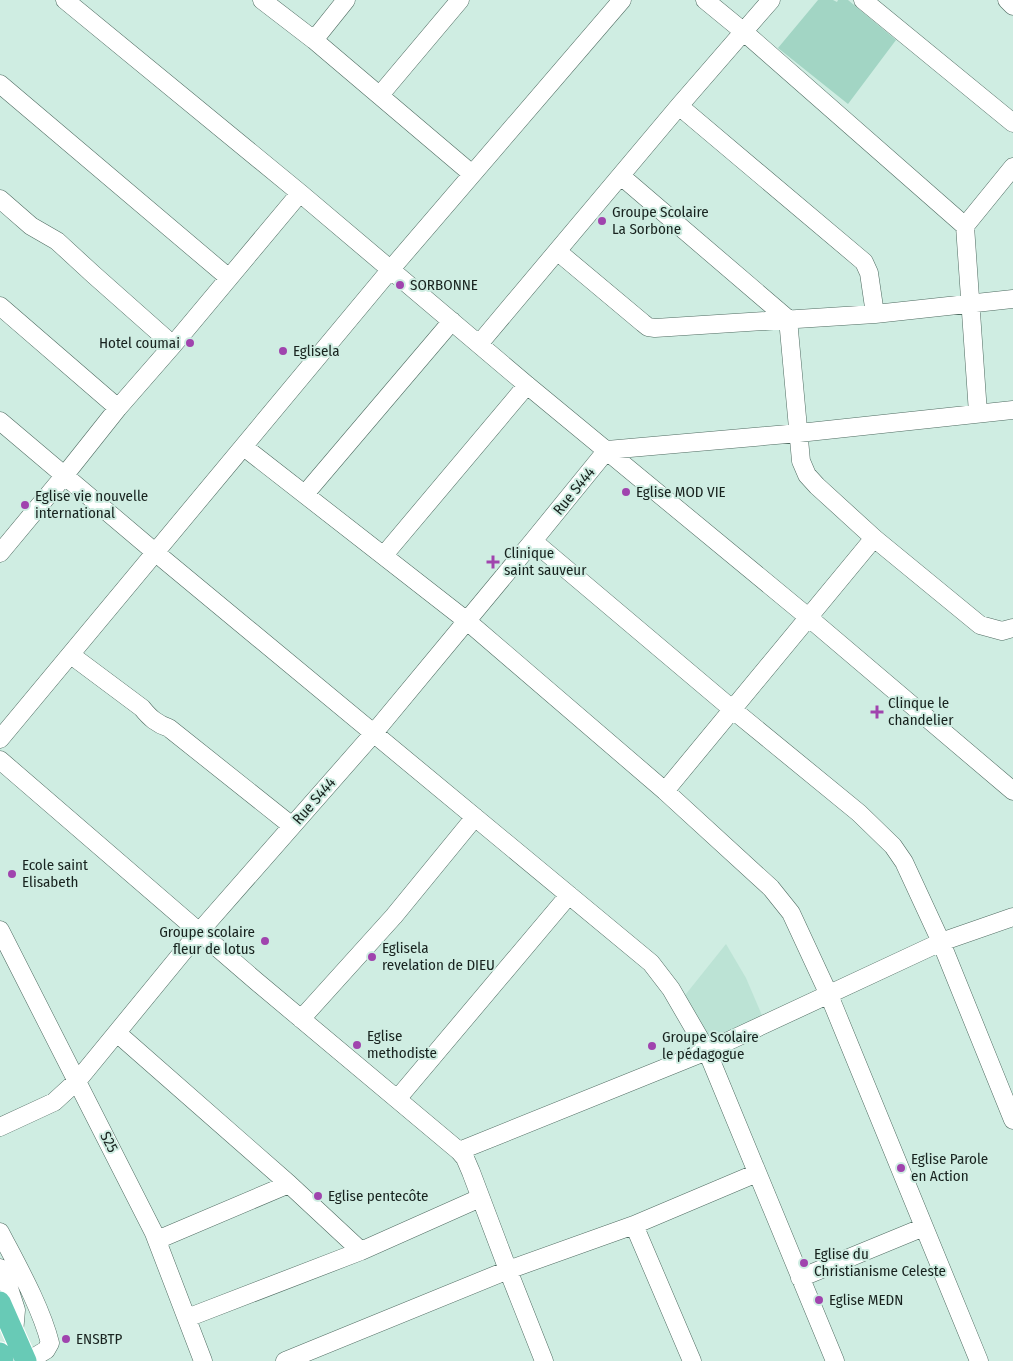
<svg xmlns="http://www.w3.org/2000/svg" width="1013" height="1361" font-family="'Fira Sans Condensed',sans-serif">
	<rect width="100%" height="100%" fill="#cfede2"/>
	<!-- built -->
	<path fill="#bce3d5" d="M726 944 746 978 764 1020 708 1044 682 999Z"/>
	<!-- green -->
	<path fill="#a2d5c4" d="M818 0H833L837 2 838 0H848L896 40 848 104 778 48Z"/>
	<g fill="none" stroke-linecap="round" stroke-linejoin="round">
		<defs>
			<path id="minor" d="M65 0 300 193 527 385 808 617 1013 791
				M262 0 314 40 472 174
				M705 0 744 32 965 226
				M863 0 1013 123
				M1007 0 1013 6
				M314 40 346 0
				M0 84 229 278
				M380 95 460 0
				M679 106 864 262 869 273 875 314
				M621 176 788 319 801 461 807 475 817 486 874 538 980 625 1002 631 1013 628
				M0 199 31 226 57 241 94 275 173 345
				M557 251 643 323 648 327 655 328 875 314 1013 299
				M0 306 118 408
				M479 344 679 106 771 0
				M978 413 965 226 1013 167
				M0 421 156 553 651 963 671 989 707 1051 835 1361
				M244 447 467 621 665 791 771 888 791 913 829 995 979 1361
				M305 494 452 321
				M533 541 732 709 859 813 893 846 904 862 941 942 1013 1120
				M0 553 64 476 118 408 173 345 300 193
				M384 555 527 385
				M71 655 142 708C150 718 157 724 169 728L292 826
				M0 739 391 269 622 0
				M0 760 256 981 459 1151 465 1158 471 1172 508 1270 544 1361
				M665 791 874 538
				M0 930 154 1233 203 1361
				M301 1019 394 916 475 817
				M117 1033 289 1184 361 1251
				M398 1098 569 895
				M0 1127 54 1102 78 1080 200 931 373 734 533 541 607 450 799 433 1013 410
				M459 1151 707 1051 941 942 1013 917
				M634 1225 692 1361
				M0 1232C17 1265 41 1307 50 1343L46 1350 28 1361
				M157 1240 289 1184
				M0 1268 7 1282 16 1310 14 1333
				M800 1278 924 1227
				M187 1318 361 1251 480 1198
				M285 1361 508 1270 634 1225 757 1173"/>
			<path id="major" d="M0 1302 26 1361
				M0 1353 3 1361"/>
		</defs>
		<!-- minor casing -->
		<use href="#minor" stroke="#4f6b61" stroke-width="19"/>
		<!-- major casing -->
		<use href="#major" stroke="#fff" stroke-width="23"/>
		<!-- minor -->
		<use href="#minor" stroke="#fff" stroke-width="18"/>
		<!-- major -->
		<use href="#major" stroke="#68cab6" stroke-width="21"/>
	</g>
	<!-- markers -->
	<g fill="#a044ae" stroke="#cfede2" stroke-width="2">
		<circle cx="602" cy="221" r="5"/>
		<circle cx="400" cy="285" r="5"/>
		<circle cx="190" cy="343" r="5"/>
		<circle cx="283" cy="351" r="5"/>
		<circle cx="626" cy="492" r="5"/>
		<circle cx="25" cy="505" r="5"/>
		<path d="M490.5 554.5h5v5h5v5h-5v5h-5v-5h-5v-5h5z"/>
		<path d="M874.5 704.5h5v5h5v5h-5v5h-5v-5h-5v-5h5z"/>
		<circle cx="12" cy="874" r="5"/>
		<circle cx="265" cy="941" r="5"/>
		<circle cx="372" cy="957" r="5"/>
		<circle cx="357" cy="1045" r="5"/>
		<circle cx="652" cy="1046" r="5"/>
		<circle cx="901" cy="1168" r="5"/>
		<circle cx="318" cy="1196" r="5"/>
		<circle cx="804" cy="1263" r="5"/>
		<circle cx="819" cy="1300" r="5"/>
		<circle cx="66" cy="1339" r="5"/>
	</g>
	<g text-anchor="middle" stroke-width="4" stroke-linejoin="round" paint-order="stroke">
		<!-- poi labels -->
		<g font-size="15" fill="#18231f" stroke="#cfede2" text-anchor="start">
			<text x="612" y="217">Groupe Scolaire<tspan x="612" dy="17">La Sorbone</tspan></text>
			<text x="410" y="290">SORBONNE</text>
			<text x="180" y="348" text-anchor="end">Hotel coumai</text>
			<text x="293" y="356">Eglisela</text>
			<text x="636" y="497">Eglise MOD VIE</text>
			<text x="35" y="501">Eglise vie nouvelle<tspan x="35" dy="17">international</tspan></text>
			<text x="504" y="558">Clinique<tspan x="504" dy="17">saint sauveur</tspan></text>
			<text x="888" y="708">Clinque le<tspan x="888" dy="17">chandelier</tspan></text>
			<text x="22" y="870">Ecole saint<tspan x="22" dy="17">Elisabeth</tspan></text>
			<text x="255" y="937" text-anchor="end">Groupe scolaire<tspan x="255" dy="17">fleur de lotus</tspan></text>
			<text x="382" y="953">Eglisela<tspan x="382" dy="17">revelation de DIEU</tspan></text>
			<text x="367" y="1041">Eglise<tspan x="367" dy="17">methodiste</tspan></text>
			<text x="662" y="1042">Groupe Scolaire<tspan x="662" dy="17">le pédagogue</tspan></text>
			<text x="911" y="1164">Eglise Parole<tspan x="911" dy="17">en Action</tspan></text>
			<text x="328" y="1201">Eglise pentecôte</text>
			<text x="814" y="1259">Eglise du<tspan x="814" dy="17">Christianisme Celeste</tspan></text>
			<text x="829" y="1305">Eglise MEDN</text>
			<text x="76" y="1344">ENSBTP</text>
		</g>
		<!-- street labels -->
		<g font-size="15" fill="#18231f" stroke="#cfede2">
			<text transform="translate(574 491) rotate(-51)" y="5">Rue S444</text>
			<text transform="translate(314 801) rotate(-49)" y="5">Rue S444</text>
			<text transform="translate(109 1142) rotate(63)" y="5">S25</text>
		</g>
	</g>
</svg>
